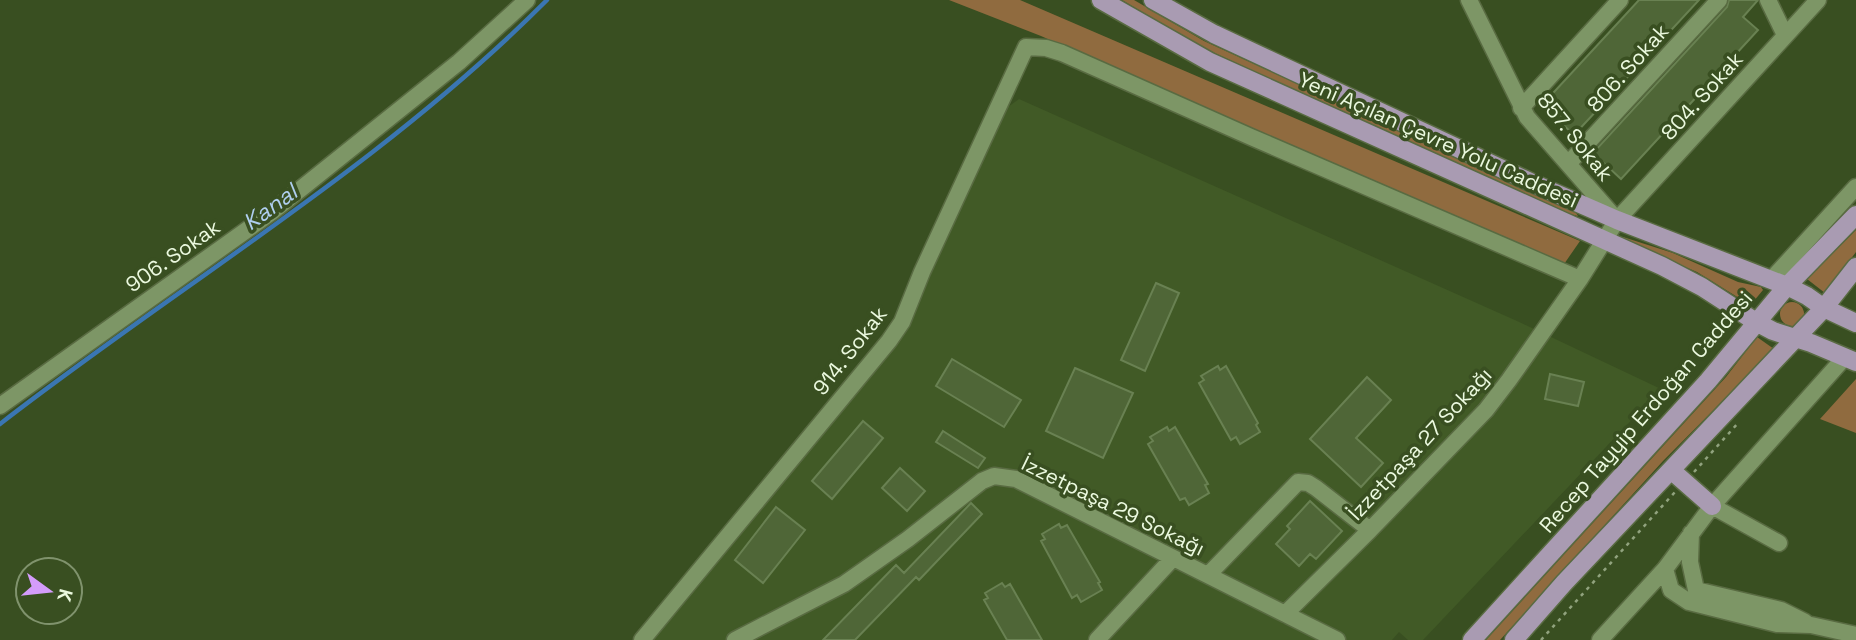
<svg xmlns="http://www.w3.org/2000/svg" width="1856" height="640" font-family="'Space Grotesk',sans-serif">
	<rect width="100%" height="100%" fill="#394f21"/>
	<!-- built -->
	<path fill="#415a26" d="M1019 99 1517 321 1661 389 1423 640H1408L1399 632 1392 640H650L911 321 996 120 1008 107Z"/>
	<!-- green -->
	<path fill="#906b3f" d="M949 0H1020L1580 241 1562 267 1041 36Z
		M1122 0H1134L1204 41 1574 210 1578 216 1562 212 1197 45Z
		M1856 230V252L1825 293 1807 279Z
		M1623 237 1673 253 1738 282 1761 287 1763 290 1753 302 1747 303 1697 272 1622 240Z
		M1780 314a12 12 0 1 1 24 0a12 12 0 1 1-24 0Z
		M1757 337 1774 349 1663 461 1500 640H1486L1726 377Z
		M1856 379V433L1820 419Z"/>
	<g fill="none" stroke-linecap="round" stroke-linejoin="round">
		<!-- stream -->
		<path stroke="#3a76b2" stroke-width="4.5" d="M0 424C182 283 384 164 547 0"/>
	</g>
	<!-- building -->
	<path fill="#4f6637" stroke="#698152" stroke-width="2" d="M1639 0H1699L1574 135 1542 105Z
		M1729 0H1758L1743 17 1758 30 1621 179 1593 153 1727 7Z
		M1156 283 1179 293 1145 371 1121 360Z
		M952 359 1021 400 1004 427 936 386Z
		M1218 366 1220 370 1226 366 1258 423 1256 425 1260 432 1240 444 1236 437 1231 440 1199 383 1204 380 1201 376Z
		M1075 368 1133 393 1103 458 1046 431Z
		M1550 374 1584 382 1578 406 1545 399Z
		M1367 377 1391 400 1356 438 1383 463 1361 487 1310 439Z
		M863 421 883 438 832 499 812 481Z
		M1167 427 1169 431 1175 427 1208 484 1205 485 1209 493 1189 505 1185 498 1180 500 1148 444 1153 441 1150 437Z
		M943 431 985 458 978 468 936 442Z
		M900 468 925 491 907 511 882 488Z
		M1310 501 1342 531 1316 559 1310 554 1299 566 1276 544 1290 529 1287 526Z
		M971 503 982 514 919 580 916 577 855 640H823L896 565 904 573Z
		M776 507 805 530 763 583 735 560Z
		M1059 524 1061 528 1067 525 1100 582 1098 583 1102 590 1081 602 1077 595 1072 598 1041 541 1045 539 1042 534Z
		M1002 583 1005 587 1010 584 1042 640H1007L984 600 988 598 985 593Z"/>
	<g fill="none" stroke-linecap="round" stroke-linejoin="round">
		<defs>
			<path id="minor" d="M1469 0 1527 117 1617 220
				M1768 0 1785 35
				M1521 108 1620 0
				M1568 164 1719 0
				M1771 280 1856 187
				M0 406 272 212 459 62 527 0
				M1712 506 1779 543
				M1691 533 1690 562 1696 590 1781 610 1805 622
				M1665 569 1671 590 1689 602 1777 624 1811 625 1856 635
				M1208 575 1298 482 1308 483 1316 488 1370 530
				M1285 614 1370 530 1486 410 1509 380 1580 279 1617 220 1818 0
				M642 640 889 341 902 322 922 272 1026 47 1046 48 1062 53 1251 137 1580 279
				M735 640 844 584 908 539 982 481 994 476 1016 479 1337 640
				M1097 640 1173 558
				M1600 640 1665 569 1712 506 1845 357"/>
			<path id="major" d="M1101 0 1210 62 1662 266 1702 287 1756 322 1773 331 1811 343 1856 362
				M1153 0 1214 34 1530 182 1617 220 1787 286 1807 296 1824 308 1856 323
				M1671 470 1712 506
				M1472 640 1708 381 1787 286 1856 215
				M1514 640 1564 583 1824 308 1856 267"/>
		</defs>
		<!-- minor casing -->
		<use href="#minor" stroke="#596b42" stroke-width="19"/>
		<!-- major casing -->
		<use href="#major" stroke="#596b42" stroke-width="21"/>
		<!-- path -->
		<path stroke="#91a37e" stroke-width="2.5" stroke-dasharray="3.5 5" stroke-linecap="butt" d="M1694 472 1739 422
			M1541 640 1675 492"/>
		<!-- minor -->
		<use href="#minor" stroke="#7d9666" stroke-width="16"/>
		<!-- major -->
		<use href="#major" stroke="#a99bb2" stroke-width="18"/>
	</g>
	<g text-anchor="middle" stroke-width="7" stroke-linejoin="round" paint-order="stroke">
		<!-- street labels -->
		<g font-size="21" fill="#ebf9df" stroke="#394f21">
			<text transform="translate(1628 68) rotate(-48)" y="7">806. Sokak</text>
			<text transform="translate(1702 96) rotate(-48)" y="7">804. Sokak</text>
			<text transform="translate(1575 137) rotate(51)" y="7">857. Sokak</text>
			<text transform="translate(1438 140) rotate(24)" y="7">Yeni Açılan Çevre Yolu Caddesi</text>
			<text transform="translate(173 256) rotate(-35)" y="7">906. Sokak</text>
			<text transform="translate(850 351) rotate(-52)" y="7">914. Sokak</text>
			<text transform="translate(1646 412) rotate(-49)" y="7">Recep Tayyip Erdoğan Caddesi</text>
			<text transform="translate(1420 444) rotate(-47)" y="7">İzzetpaşa 27 Sokağı</text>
			<text transform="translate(1113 506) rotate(26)" y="7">İzzetpaşa 29 Sokağı</text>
		</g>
		<!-- water labels -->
		<g font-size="23" font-style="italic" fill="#b0cff0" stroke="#394f21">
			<text transform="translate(270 207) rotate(-36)" y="8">Kanal</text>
		</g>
	</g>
	<!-- north arrow -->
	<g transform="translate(49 591) rotate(105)"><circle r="33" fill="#394f21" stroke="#80936d" stroke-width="2"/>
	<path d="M0-5L12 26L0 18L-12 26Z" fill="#d49cfb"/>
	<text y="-10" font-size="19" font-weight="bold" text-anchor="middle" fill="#ebf9df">K</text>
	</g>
</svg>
